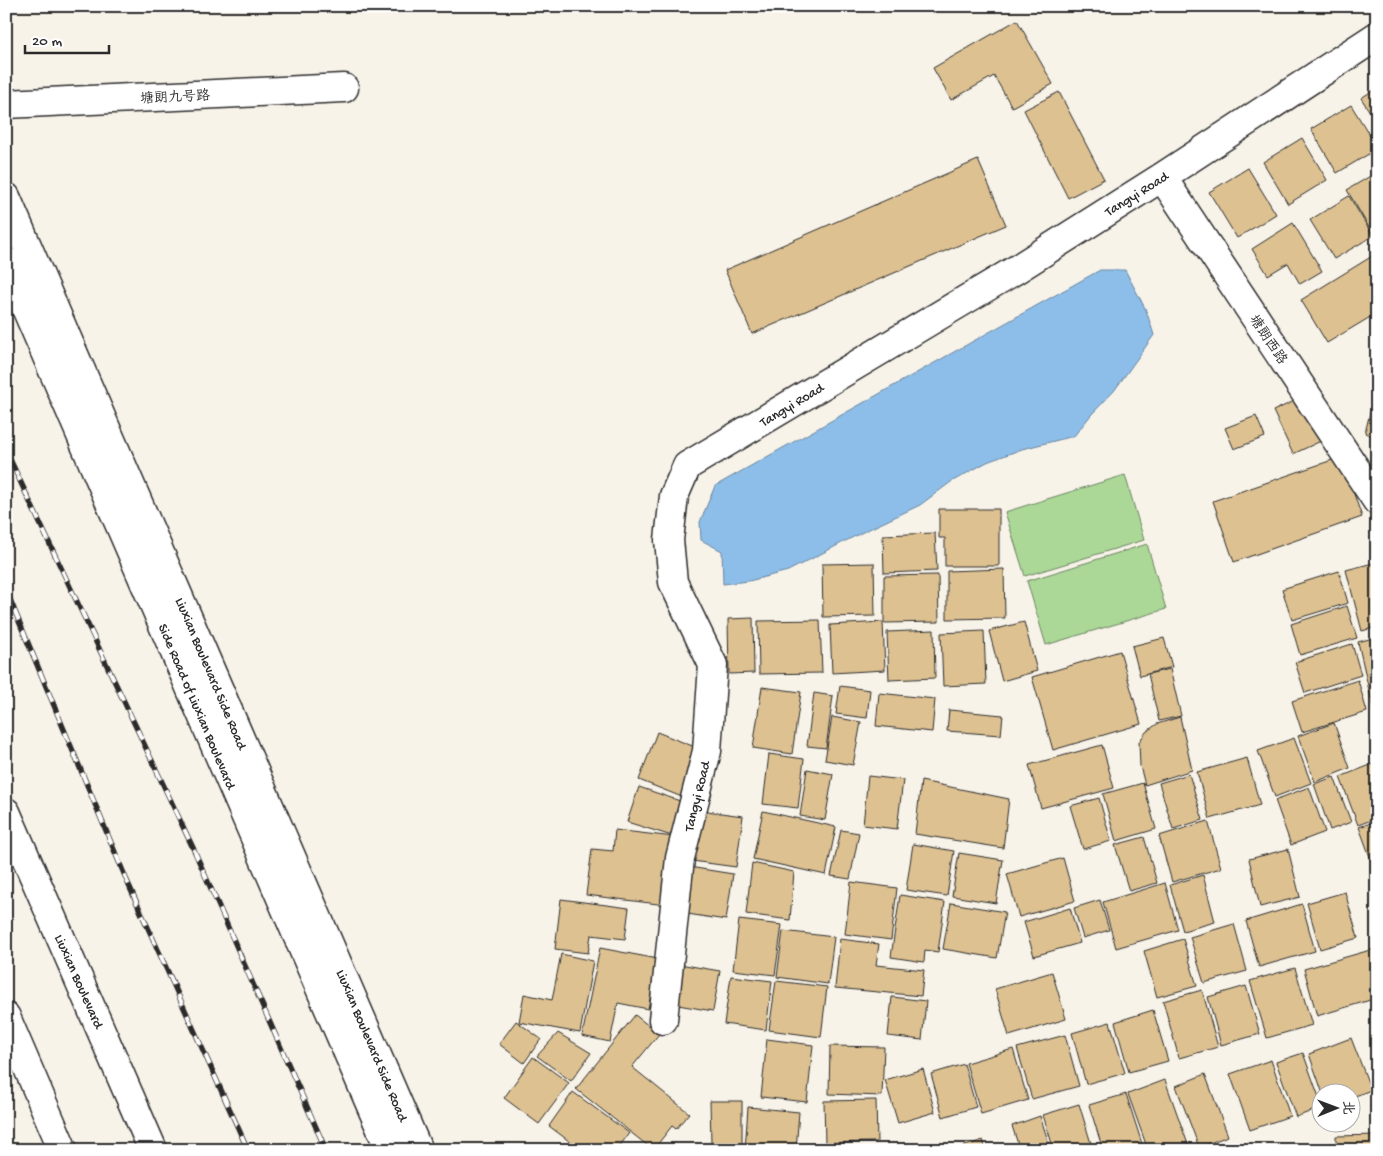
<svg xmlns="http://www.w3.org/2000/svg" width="1383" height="1156" font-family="'Gochi Hand','LXGW WenKai TC',sans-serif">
	<rect width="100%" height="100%" fill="#f8f3e9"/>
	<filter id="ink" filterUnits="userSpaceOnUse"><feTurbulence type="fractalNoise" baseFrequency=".02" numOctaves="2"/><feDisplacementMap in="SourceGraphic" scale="10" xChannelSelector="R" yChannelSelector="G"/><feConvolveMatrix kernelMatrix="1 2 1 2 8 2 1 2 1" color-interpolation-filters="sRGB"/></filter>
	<g filter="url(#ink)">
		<!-- green -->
		<path fill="#abd897" stroke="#6b8261" d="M1125 475 1144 540 1025 576 1005 512Z
			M1147 544 1166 609 1046 645 1027 581Z"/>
		<!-- water -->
		<path fill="#8dbee9" stroke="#66839d" d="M1100 270H1125L1146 310 1154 335 1114 391 1091 415 1074 436 1022 449 987 462 951 482 920 505 863 532 788 571 749 581 723 584 722 551 701 540 700 522 715 486Z"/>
		<!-- building -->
		<path fill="#ddc191" stroke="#2b2b2b" d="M1017 20 1053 84 1012 107 994 76 951 100 933 68Z
			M1377 88V123L1361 98Z
			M1059 92 1104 179 1068 198 1024 110Z
			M1351 105 1377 147V149L1337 173 1311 129Z
			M1302 138 1327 180 1288 204 1263 162Z
			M978 160 1006 225 752 334 725 270Z
			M1248 168 1276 214 1237 238 1209 192Z
			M1377 172V234L1374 236 1347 190Z
			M1349 196 1373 236 1334 259 1310 220Z
			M1293 223 1322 271 1300 284 1288 263 1268 275 1252 249Z
			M1374 255 1377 260V313L1327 343 1301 300Z
			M1303 397 1323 440 1293 454 1273 411Z
			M1373 400 1377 401V437L1365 433Z
			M1256 416 1265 437 1234 449 1225 428Z
			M1341 457 1362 517 1234 562 1213 501Z
			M939 509H999V566H945V538H939Z
			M935 533 937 571 884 573 883 535Z
			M1377 562V627L1362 631 1346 570Z
			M874 563 875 616 823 617 822 564Z
			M1004 569 1005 618 947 619V571Z
			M1339 571 1348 603 1292 620 1282 589Z
			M938 575 939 622 884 623V576Z
			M1347 606 1357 638 1300 655 1291 624Z
			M753 618 754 673 729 674 728 619Z
			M820 620 822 673 759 674 758 621Z
			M883 622 885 670 832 673 830 625Z
			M1024 622 1037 671 1002 681 989 631Z
			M934 630 935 678 889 680 887 632Z
			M984 631 986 684 943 686 941 633Z
			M1377 637V721H1376L1358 642Z
			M1164 638 1172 667 1140 676 1132 646Z
			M1352 644 1361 675 1305 693 1295 662Z
			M1120 651 1141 724 1053 750 1032 677Z
			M1170 669 1181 716 1159 721 1148 674Z
			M1358 680 1367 712 1302 732 1292 701Z
			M840 686 870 690 867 718 836 714Z
			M762 687 801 692 792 754 753 748Z
			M814 693 833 696 826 748 807 746Z
			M879 693 935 699 932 732 876 726Z
			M949 710 1003 715 1001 735 947 731Z
			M832 717 861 722 853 765 825 760Z
			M1180 717 1192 770 1145 785 1140 766 1139 742 1146 732 1157 724Z
			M1334 723 1350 768 1315 782 1298 736Z
			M657 732 700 749 682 797 639 780Z
			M1294 738 1311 783 1275 797 1258 751Z
			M1102 745 1114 788 1041 808 1029 765Z
			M769 754 804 759 798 808 763 804Z
			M1247 758 1260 805 1210 819 1197 772Z
			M1373 764 1377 774V818L1358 825 1340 777Z
			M807 769 833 774 825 820 800 816Z
			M1189 774 1203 820 1173 829 1159 783Z
			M868 776 903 780 897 829 863 825Z
			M1334 777 1351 822 1330 830 1314 784Z
			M921 781 1009 799 1003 848 915 834Z
			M1143 783 1156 829 1116 841 1103 794Z
			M639 787 683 802 672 836 627 822Z
			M1309 787 1325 832 1291 845 1275 800Z
			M1099 798 1111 841 1083 849 1070 806Z
			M699 810 743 816 736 867 692 861Z
			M763 811 836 827 826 875 753 859Z
			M1208 821 1221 868 1172 882 1159 836Z
			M1377 821V872L1376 873 1359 827Z
			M615 830 674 837 666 905 586 895 592 849 613 851Z
			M841 830 859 833 850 879 831 876Z
			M1144 837 1157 883 1129 891 1115 845Z
			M913 844 954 851 947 896 906 890Z
			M1288 849 1300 897 1260 907 1249 859Z
			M959 853 1003 860 996 903 952 896Z
			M1063 858 1075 901 1019 917 1007 874Z
			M752 863 794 872 790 920 746 914Z
			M689 867 733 874 726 920 681 913Z
			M1203 875 1215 922 1183 931 1170 885Z
			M851 882 897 888 891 940 845 934Z
			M1165 883 1178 930 1116 948 1103 902Z
			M1345 892 1358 938 1320 949 1307 903Z
			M900 895 945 902 938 952 925 950 924 962 891 957Z
			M561 899 629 908 625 939 591 935 588 953 555 949Z
			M1100 900 1109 930 1083 938 1074 908Z
			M951 903 1005 912 997 958 943 949Z
			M1302 904 1315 951 1259 967 1246 921Z
			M1070 908 1080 943 1034 956 1024 922Z
			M739 920 782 925 775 975 733 970Z
			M1234 924 1247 971 1204 983 1190 937Z
			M783 931 834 937 828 984 777 977Z
			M840 939 879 944 876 965 924 970 921 996 835 988Z
			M1183 939 1197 986 1157 997 1144 951Z
			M600 948 658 959 648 1009 618 1003 610 1042 582 1036Z
			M1374 949 1377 959V998L1317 1016 1304 969Z
			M561 954 593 961 580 1033 519 1022 524 994 552 1000Z
			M679 964 720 971 713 1011 672 1004Z
			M1295 968 1312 1025 1267 1038 1250 981Z
			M1052 972 1066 1019 1009 1036 995 989Z
			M731 976 772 981 766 1030 724 1024Z
			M776 981 827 987 821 1037 769 1030Z
			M1246 986 1260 1034 1221 1045 1208 997Z
			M1202 990 1218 1047 1179 1058 1163 1001Z
			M892 997 926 1001 922 1040 888 1036Z
			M1153 1010 1168 1061 1129 1072 1115 1022Z
			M635 1015 659 1034 632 1067 689 1113 676 1129 672 1126 653 1150 576 1089Z
			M516 1021 541 1039 524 1063 499 1044Z
			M1110 1022 1125 1073 1086 1084 1072 1033Z
			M558 1033 591 1053 571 1081 537 1056Z
			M1065 1035 1079 1086 1032 1099 1017 1048Z
			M1351 1038 1371 1090 1350 1098V1094H1323L1309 1054Z
			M767 1039 813 1045 807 1102 761 1097Z
			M830 1046 884 1047 882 1096 829 1094Z
			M1013 1049 1028 1100 981 1114 966 1063Z
			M1303 1053 1320 1100V1108L1296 1117 1276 1062Z
			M533 1057 569 1083 539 1124 504 1098Z
			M1271 1060 1290 1116 1250 1130 1230 1074Z
			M964 1064 976 1107 943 1117 931 1074Z
			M923 1069 935 1112 898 1123 885 1080Z
			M1205 1074 1228 1136 1199 1147 1176 1086Z
			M1165 1080 1190 1150H1148L1128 1094Z
			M573 1092 629 1133 617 1150H581L549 1126Z
			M1126 1094 1144 1150H1103L1089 1105Z
			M876 1100 877 1142 825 1143 824 1101Z
			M710 1101H742V1144L711 1143Z
			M1079 1104 1093 1150H1054L1043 1115Z
			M748 1107 799 1112 796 1150H745Z
			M1040 1116 1051 1150H1020L1012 1126Z
			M1377 1135V1150H1336V1136Z
			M983 1140 986 1150H953Z"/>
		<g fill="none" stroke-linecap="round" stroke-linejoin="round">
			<defs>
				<path id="minor" d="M6 104 344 88
					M1162 177 1377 501
					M663 1020 680 858 707 751 713 665 673 582 669 540 674 496 687 466 1017 269 1162 177 1377 36"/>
				<path id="major" d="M6 197 418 1150
					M6 262 390 1150
					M6 812 153 1150
					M6 1017 63 1150"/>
			</defs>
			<!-- minor casing -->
			<use href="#minor" stroke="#2b2b2b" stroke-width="31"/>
			<!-- major casing -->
			<use href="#major" stroke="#2b2b2b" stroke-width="31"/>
			<!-- minor -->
			<use href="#minor" stroke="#fff" stroke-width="28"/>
			<!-- major -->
			<use href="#major" stroke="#fff" stroke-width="28"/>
			<defs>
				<path id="rail" d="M6 451 194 850 326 1150
					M6 590 127 881 248 1150"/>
			</defs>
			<!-- rail casing -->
			<use href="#rail" stroke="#2b2b2b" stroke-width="5.5"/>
			<!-- rail -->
			<use href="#rail" stroke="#fff" stroke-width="4" stroke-dasharray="11" stroke-linecap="butt"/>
		</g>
	</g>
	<g text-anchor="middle" stroke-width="4" stroke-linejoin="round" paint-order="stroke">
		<!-- street labels -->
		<g font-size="14" fill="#2b2b2b" stroke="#fff">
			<text transform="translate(175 96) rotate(-3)" y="5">塘朗九号路</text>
			<text transform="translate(1136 193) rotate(-32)" y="5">Tangyi Road</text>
			<text transform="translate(1269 339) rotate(56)" y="5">塘朗西路</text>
			<text transform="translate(791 404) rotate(-31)" y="5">Tangyi Road</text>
			<text transform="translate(212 673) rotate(67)" y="5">Liuxian Boulevard Side Road</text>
			<text transform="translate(198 706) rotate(67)" y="5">Side Road of Liuxian Boulevard</text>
			<text transform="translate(696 796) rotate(-76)" y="5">Tangyi Road</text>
			<text transform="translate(80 981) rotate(66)" y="5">Liuxian Boulevard</text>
			<text transform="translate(373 1045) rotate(67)" y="5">Liuxian Boulevard Side Road</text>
		</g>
	</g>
	<!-- margin -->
	<rect width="1383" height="1156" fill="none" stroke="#fff" stroke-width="25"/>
	<rect x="12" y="12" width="1358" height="1131" fill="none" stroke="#2b2b2b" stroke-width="2" filter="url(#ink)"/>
	<!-- north arrow -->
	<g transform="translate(1336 1108) rotate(89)"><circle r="24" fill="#ffffff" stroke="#aaaaaa"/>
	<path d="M0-4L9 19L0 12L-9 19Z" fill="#2b2b2b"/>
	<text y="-8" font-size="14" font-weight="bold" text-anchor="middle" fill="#2b2b2b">北</text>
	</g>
	<!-- scale -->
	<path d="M25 45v8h84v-8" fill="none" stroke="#2b2b2b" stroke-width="2.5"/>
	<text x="32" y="45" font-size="15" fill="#2b2b2b" stroke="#ffffff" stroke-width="4" paint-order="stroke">20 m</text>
</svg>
